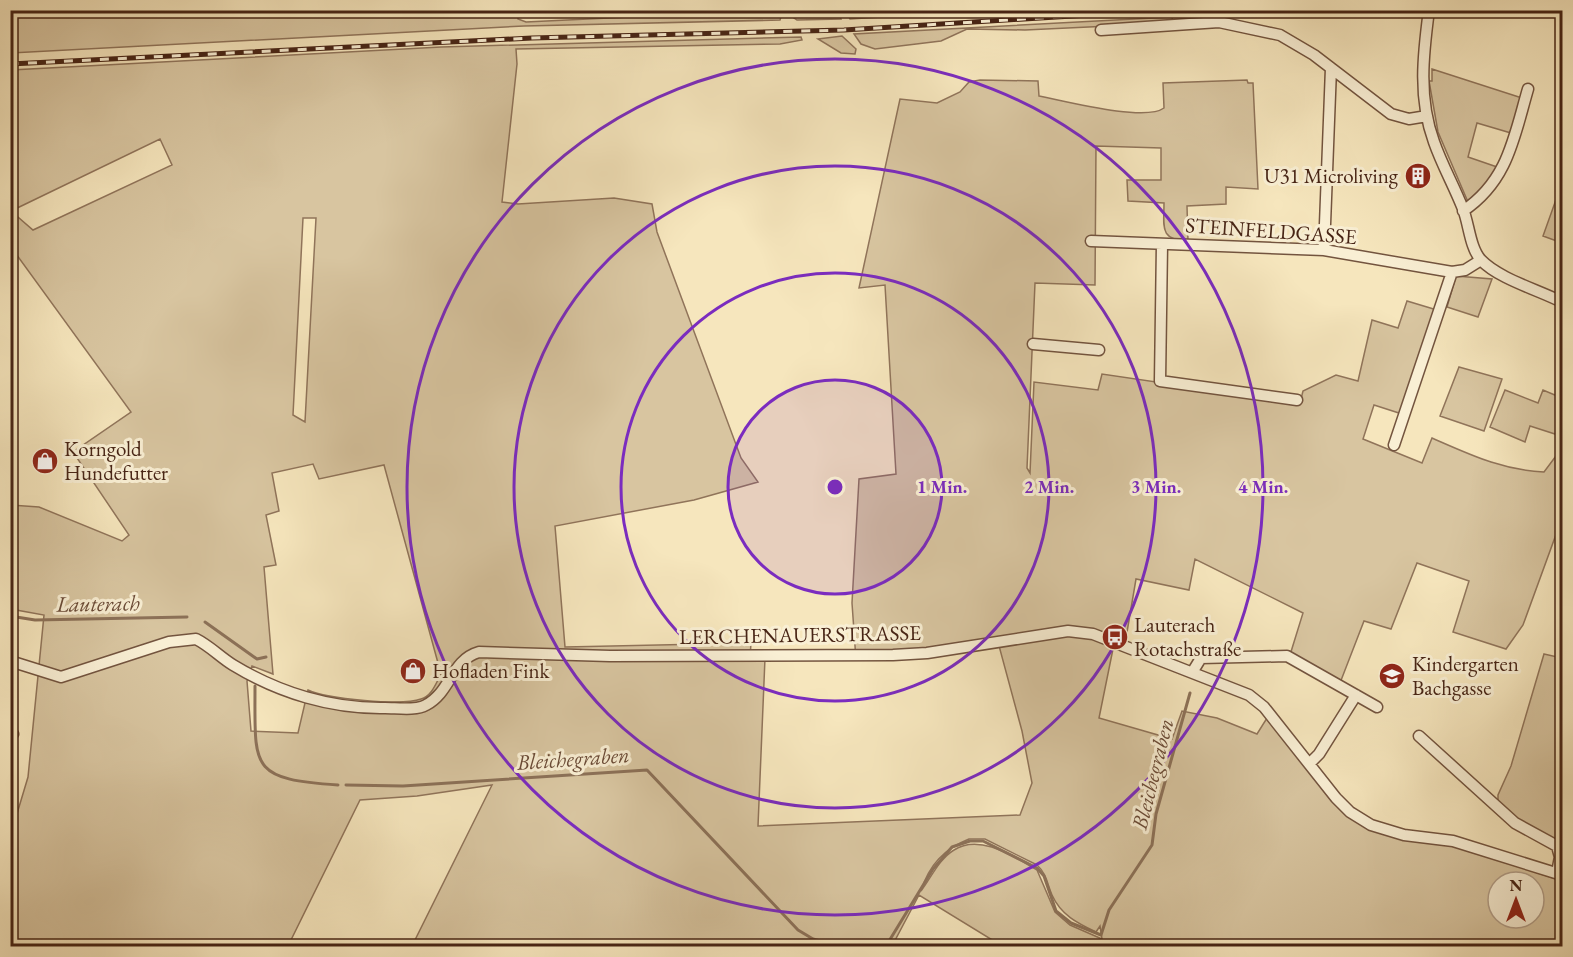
<svg xmlns="http://www.w3.org/2000/svg" width="1573" height="957" font-family="'EB Garamond',serif">
	<rect width="100%" height="100%" fill="#f6e6bd"/>
	<filter id="stains"><feTurbulence type="fractalNoise" baseFrequency=".00333" numOctaves="4"/><feColorMatrix values="0 0 0 0 .2 0 0 0 0 .09 0 0 0 0 .02 0 0 0 .5 -.17"/></filter>
	<radialGradient id="worn" r=".72"><stop offset=".6" stop-color="#630" stop-opacity="0"/><stop offset="1" stop-color="#630" stop-opacity=".3"/></radialGradient>
	<!-- green -->
	<path fill="#d8c5a0" stroke="#90745a" stroke-width="1.5" fill-rule="evenodd" d="M518 10V19L526 22 776 10 787 11V16L781 17 780 20 524 26 11 53V11Z
		M802 11H838L841 19 797 20 791 16 790 13 802 15Z
		M846 11V10L977 11 850 19Z
		M1172 17 1173 23 1025 30 967 29 941 41 875 49 861 44 854 34Z
		M842 36 856 49 855 54 841 53 818 39Z
		M801 37 802 40 780 44 516 49 517 64 502 202 518 204 614 198 652 204 657 232 741 458 758 482 694 500 555 526 565 647 751 643 750 658H765L758 826 1020 815 1032 783 1022 731 998 642 856 660 852 603 859 479 896 474 885 285 859 288 900 99 937 103 960 92 969 82 980 80 1038 81 1039 96C1065 101 1145 122 1164 108L1163 83 1247 80 1248 83H1253L1258 189 1226 187V204L1187 206 1188 241C1159 240 1164 227 1164 203L1128 201 1127 180H1161V148L1096 146 1095 285 1035 283 1027 468 1030 473 1034 382 1098 390 1102 374 1300 403 1303 391 1336 375 1358 381 1372 320 1398 328 1407 301 1437 310 1402 414 1374 405 1363 439 1422 463 1432 438C1471 455 1502 470 1544 472L1559 452 1562 453V518L1523 625 1506 649 1453 632 1469 581 1417 563 1391 629 1364 621 1340 683 1290 655 1303 613 1195 559 1189 590 1136 579 1125 644H1114L1099 718 1172 739 1182 711 1217 718 1257 734 1267 718 1355 818 1450 843 1562 881V946H1002L919 895 892 946H412L492 785 417 796 360 800 288 946H67L55 941 50 946H11L10 837 28 777 44 615 11 609V505L39 507 122 541 129 535 73 452 131 412 11 247V70L441 47ZM160 139 172 165 33 230 11 211ZM303 218H316L305 422 293 415ZM313 464 319 479 384 465 441 674C436 683 432 696 421 699 402 706 327 699 308 690L298 733 251 731 247 681 252 666 273 674 264 567 276 565 266 515 279 511 272 473ZM969 839H985L1037 865C1047 874 1047 884 1052 895 1061 915 1077 923 1096 932L1100 926 1102 939 1070 925 1055 912 1037 870C1014 857 980 833 954 850 939 859 931 878 921 891 929 865 944 849 969 839ZM1498 882H1534V918H1498Z
		M1432 69 1522 98 1511 133 1477 123 1468 157 1500 168 1494 180 1468 202 1438 132 1429 81H1432Z
		M1558 194 1562 196V243L1543 236Z
		M1456 276 1492 279 1478 317 1447 307Z
		M1459 367 1502 379 1484 431 1440 416Z
		M1505 390 1538 403 1543 390 1562 398V422L1558 435 1530 426 1525 442 1490 427Z
		M1544 654 1562 658V846L1531 829 1498 805V795L1511 766Z"/>
	<g fill="none" stroke-linecap="round" stroke-linejoin="round">
		<!-- stream -->
		<path stroke="#8c7158" stroke-width="3" d="M10 616 35 620 187 617
			M205 622 257 659 266 657
			M255 686C255 768 249 779 338 785
			M346 785 403 786 647 770 798 930 813 939 837 946
			M10 931 19 946
			M886 946 933 869 952 847 970 841H983L1037 868 1044 876 1056 911 1071 923 1101 935 1109 910 1152 845 1156 814 1190 693"/>
		<defs>
			<path id="street" d="M1429 10C1423 55 1418 98 1434 142 1442 165 1454 186 1463 209 1469 224 1470 248 1481 260 1499 279 1539 290 1562 302
				M1561 10 1562 11
				M1101 30 1219 22 1280 35 1314 55 1391 114 1409 119 1427 116
				M1463 211C1508 181 1514 137 1528 89
				M1091 241 1324 250 1452 272 1465 270 1481 260
				M1162 244 1160 381 1297 400
				M1324 250 1331 68
				M1033 344 1099 350
				M1394 445 1452 272
				M10 661 61 677 169 642 196 639C210 646 220 657 233 665 279 693 332 709 385 708 397 708 416 711 426 705 451 692 451 660 479 652L610 656 893 655 927 653 1068 631 1093 634 1249 695 1264 707 1336 798 1350 812 1371 825 1404 835 1453 841 1562 875
				M1193 671 1201 658 1287 656 1377 707
				M10 733 13 734
				M1419 736 1515 823 1557 846 1560 857 1557 873
				M1310 763 1319 754 1356 695"/>
		</defs>
		<!-- street casing -->
		<use href="#street" stroke="#73543f" stroke-width="13"/>
		<!-- street -->
		<use href="#street" stroke="#f9efd4" stroke-width="10"/>
		<defs>
			<path id="rail" d="M10 64 532 38 844 30 1170 10"/>
		</defs>
		<!-- rail casing -->
		<use href="#rail" stroke="#472415" stroke-width="5"/>
		<!-- rail -->
		<use href="#rail" stroke="#f9efd4" stroke-width="3" stroke-dasharray="9" stroke-linecap="butt"/>
	</g>
	<!-- distance rings -->
	<circle cx="835" cy="487" r="107" fill="#7b2cbf" fill-opacity=".12"/>
	<g fill="none" stroke="#7b2cbf" stroke-width="3">
		<circle cx="835" cy="487" r="107"/>
		<circle cx="835" cy="487" r="214"/>
		<circle cx="835" cy="487" r="321"/>
		<circle cx="835" cy="487" r="428"/>
	</g>
	<!-- icons -->
	<defs>
		<symbol id="building-disc" viewBox="-11 -11 22 22"><circle r="9.5" fill="#8f2418" stroke="#f9efd4"/><path d="M-4-6H4V6H1V3H-1V6H-4ZM-2.5-4.3h1.7v1.8h-1.7ZM.8-4.3h1.7v1.8H.8ZM-2.5-1h1.7V.8h-1.7ZM.8-1h1.7V.8H.8Z" fill="#fff"/></symbol>
		<symbol id="shop-disc" viewBox="-11 -11 22 22"><circle r="9.5" fill="#8f2418" stroke="#f9efd4"/><path d="M-5-2.5h2.3a2.7 3.5 0 0 1 5.4 0H5L5.5 6h-11ZM-1.5-2.5h3a1.5 2.3 0 0 0-3 0Z" fill="#fff"/></symbol>
		<symbol id="bus-disc" viewBox="-11 -11 22 22"><circle r="9.5" fill="#8f2418" stroke="#f9efd4"/><path d="M-5-6H5V4H4V6H2V4H-2V6H-4V4H-5ZM-3.5-4V0h7V-4ZM-3.5 1.2v1.5H-2V1.2ZM2 1.2v1.5H3.5V1.2Z" fill="#fff"/></symbol>
		<symbol id="school-disc" viewBox="-11 -11 22 22"><circle r="9.5" fill="#8f2418" stroke="#f9efd4"/><path d="M0-5L7-2L0 1L-7-2ZM-4 1L0 2.5L4 1V4Q0 6-4 4Z" fill="#fff"/></symbol>
	</defs>
	<g fill-rule="evenodd">
		<use href="#building-disc" x="1403" y="161" width="30" height="30"/>
		<use href="#shop-disc" x="30" y="446" width="30" height="30"/>
		<use href="#bus-disc" x="1100" y="622" width="30" height="30"/>
		<use href="#shop-disc" x="398" y="656" width="30" height="30"/>
		<use href="#school-disc" x="1377" y="661" width="30" height="30"/>
	</g>
	<g text-anchor="middle" stroke-width="6" stroke-linejoin="round" paint-order="stroke">
		<!-- poi labels -->
		<g font-size="21" fill="#472415" stroke="#f9efd4" text-anchor="start">
			<text x="1398" y="183" text-anchor="end">U31 Microliving</text>
			<text x="64" y="456">Korngold<tspan x="64" dy="24">Hundefutter</tspan></text>
			<text x="1134" y="632">Lauterach<tspan x="1134" dy="24">Rotachstraße</tspan></text>
			<text x="1412" y="671">Kindergarten<tspan x="1412" dy="24">Bachgasse</tspan></text>
			<text x="432" y="678">Hofladen Fink</text>
		</g>
		<!-- street labels -->
		<g font-size="21" fill="#472415" stroke="#f9efd4">
			<text transform="translate(1271 231) rotate(4)" y="7">STEINFELDGASSE</text>
			<text transform="translate(800 635) rotate(-1)" y="7">LERCHENAUERSTRASSE</text>
		</g>
		<!-- water labels -->
		<g font-size="22" font-style="italic" fill="#6a4a36" stroke="#f9efd4">
			<text transform="translate(98 603) rotate(-1)" y="8">Lauterach</text>
			<text transform="translate(573 758) rotate(-4)" y="8">Bleichegraben</text>
			<text transform="translate(1152 774) rotate(-76)" y="8">Bleichegraben</text>
		</g>
	</g>
	<circle cx="835" cy="487" r="9" fill="#7b2cbf" stroke="#f9efd4" stroke-width="3"/>
	<g font-size="18" text-anchor="middle" font-weight="bold" fill="#7b2cbf" stroke="#f9efd4" stroke-width="6" stroke-linejoin="round" paint-order="stroke">
		<text x="942" y="493">1 Min.</text>
		<text x="1049" y="493">2 Min.</text>
		<text x="1156" y="493">3 Min.</text>
		<text x="1263" y="493">4 Min.</text>
	</g>
	<!-- margin -->
	<rect width="1573" height="957" fill="none" stroke="#f6e6bd" stroke-width="36"/>
	<rect x="12" y="12" width="1549" height="933" fill="none" stroke="#472415" stroke-width="3"/>
	<rect x="18" y="18" width="1537" height="921" fill="none" stroke="#472415" stroke-width="1.5"/>
	<!-- north arrow -->
	<g transform="translate(1516 900)"><circle r="28" fill="#f9efd4" stroke="#b29e88" stroke-width="1.5"/>
	<path d="M0-4.5L10 22L0 15L-10 22Z" fill="#8f2418"/>
	<text y="-9" font-size="16" font-weight="bold" text-anchor="middle" fill="#472415">N</text>
	</g>
	<rect width="100%" height="100%" filter="url(#stains)"/>
	<rect width="100%" height="100%" fill="url(#worn)"/>
</svg>
